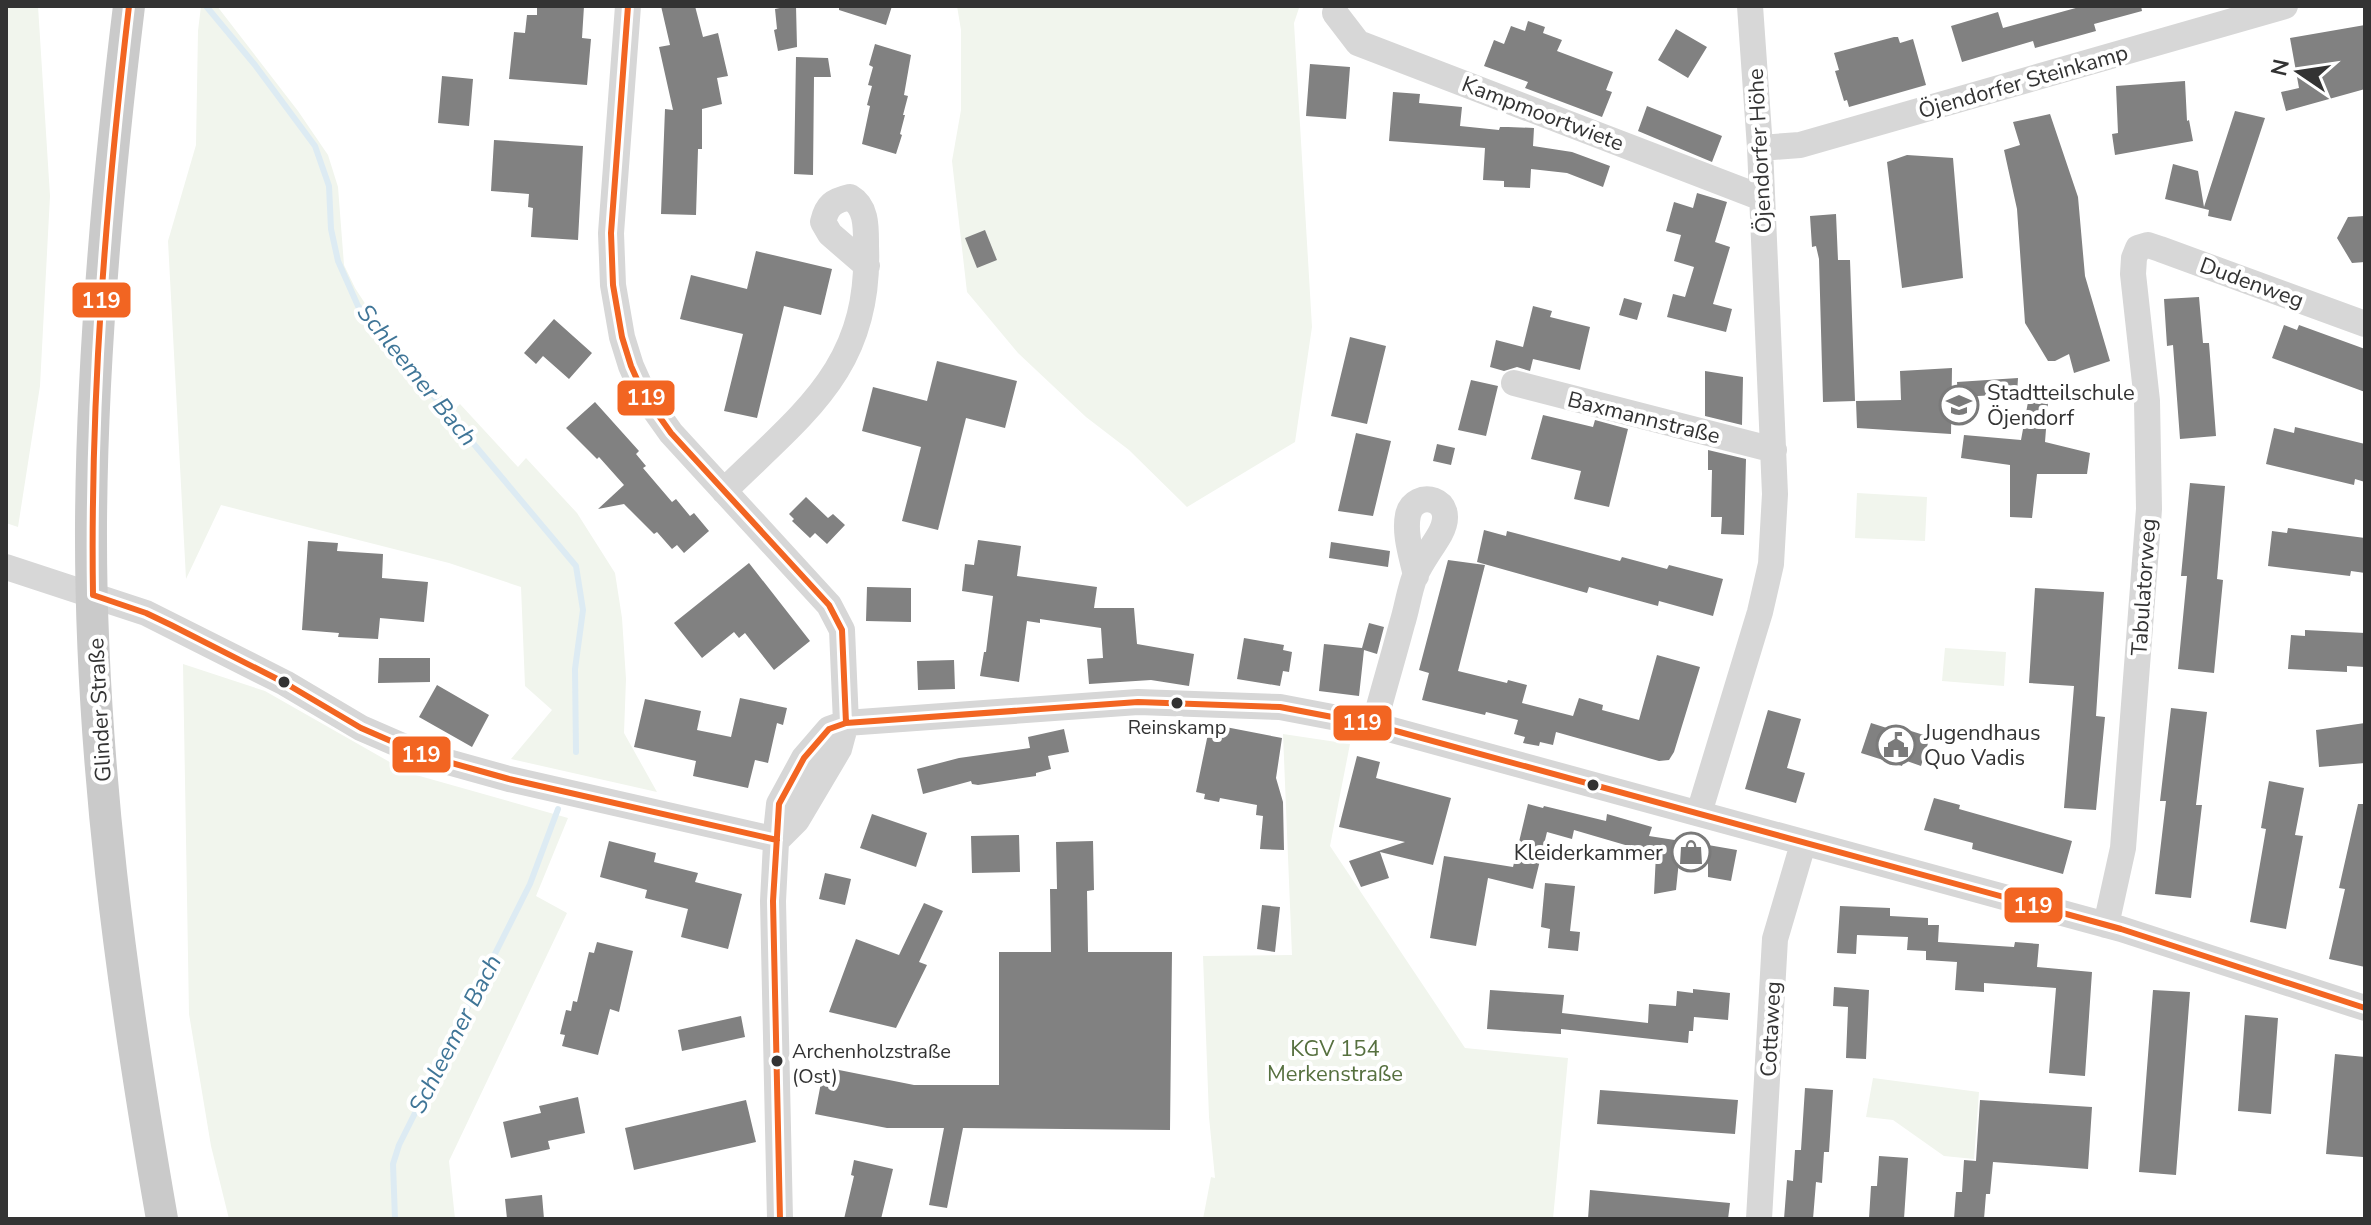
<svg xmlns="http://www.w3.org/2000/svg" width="2371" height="1225" font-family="'Nunito Sans',sans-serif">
	<rect width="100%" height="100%" fill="#fff"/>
	<!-- green -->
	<path fill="#f1f5ed" d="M6 6H38L50 196 40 386 18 527 6 523Z
		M201 6H217L298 111 328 155 338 187 344 265 355 288 366 305 454 410 460 404 518 467 526 458 577 513 615 573 622 618 626 679 624 733 657 792 511 759 552 710 525 686 521 587 449 563 221 505 186 579 168 241 196 145 198 31Z
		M957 6H1296L1299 8 1294 23 1312 327 1295 442 1187 507 1129 450 1086 417 1018 353 967 292 952 161 961 110V30Z
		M1857 493 1927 497 1925 541 1855 538Z
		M1945 648 2006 652 2004 686 1942 681Z
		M183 664 265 691 409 773 568 818 536 896 567 913 449 1161 455 1219H229L211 1146 189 1014Z
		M1283 734 1350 744 1330 846 1465 1048 1568 1058 1553 1219H1203L1211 1177 1215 1178 1209 1117 1203 956 1292 955Z
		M1873 1078 1979 1092 1974 1159 1944 1156 1893 1120 1866 1117Z"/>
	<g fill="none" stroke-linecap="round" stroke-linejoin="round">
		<!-- stream -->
		<path stroke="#ddebf3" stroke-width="6" d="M206 6 255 65 315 146 329 186 331 229 338 261 358 306 576 566 583 610 575 669 576 752
			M395 1219 393 1164 399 1145 530 884 558 809"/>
	</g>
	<!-- building -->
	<path fill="#818181" d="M537 6H584L582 38 591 39 587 85 509 79 514 32 525 33 527 15H537Z
		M661 6H695L703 37 718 33 728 76 717 78 722 104 702 109V149H698L696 215 661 214 665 109 673 110 659 47 670 45Z
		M790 6H796L797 47 778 51 774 30 777 29 775 9Z
		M839 6H892L886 25 839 10Z
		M2083 6H2141L2142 11 2094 24 2096 31 2035 48 2033 41 1962 62 1951 26 1998 12 2003 28Z
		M1528 21 1545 27 1543 33 1562 40 1557 51 1613 72 1606 90 1612 92 1602 117 1525 88 1528 82 1484 66 1494 40 1504 44 1511 26 1525 31Z
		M2365 25V89L2286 111 2281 92 2299 88 2290 38Z
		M1676 29 1707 47 1688 78 1658 60Z
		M1894 37H1898L1900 43 1913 39 1926 85 1849 107 1847 100 1844 101 1835 71 1839 70 1834 53Z
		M875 44 911 55 904 95 908 96 903 115H905L900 134 902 135 896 154 862 144 870 106 867 105 872 86 868 85 873 67 869 65Z
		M796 57 828 58 831 77H814L813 175 794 174Z
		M1310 64 1350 67 1346 119 1306 116Z
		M442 76 473 79 469 126 438 123Z
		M2185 81 2187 121 2189 120 2193 141 2115 155 2112 134 2118 133 2116 86Z
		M1393 92 1420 94 1419 103 1462 107 1460 126 1499 130 1500 127H1508L1534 128 1533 146 1572 152 1610 166 1603 187 1567 173 1531 169 1530 188 1504 187V181L1483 180 1485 148 1389 141Z
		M1647 106 1722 136 1712 162 1638 131Z
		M2235 111 2265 118 2231 221 2208 216 2209 210 2165 199 2173 164 2198 171 2204 207Z
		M2050 114 2078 197 2085 276 2110 361 2074 373 2069 354 2055 361H2048L2025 323 2017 209 2004 150 2020 145 2013 122Z
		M494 140 583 146 578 240 531 237 533 208 528 207 529 194 491 191Z
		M1907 155 1953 158 1963 278 1902 288 1887 162Z
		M1697 193 1727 202 1715 242 1730 247 1713 304 1732 309 1726 332 1667 317 1673 294 1685 297 1694 267 1674 261 1681 235 1666 231 1674 202 1693 208Z
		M1836 214 1838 260H1850L1855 401 1823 402 1819 259 1816 246 1812 247 1810 216Z
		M2365 216V262L2352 263 2337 238 2348 217Z
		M985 230 997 260 977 268 965 238Z
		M756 251 832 269 821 315 784 306 757 418 724 411 743 334 680 319 691 275 747 289Z
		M2199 297 2203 343H2209L2216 436 2180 439 2173 345 2167 346 2164 299Z
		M1624 298 1642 303 1637 320 1619 315Z
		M1533 306 1552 311 1550 317 1590 327 1580 370 1533 359 1530 371 1517 367 1504 371 1490 367 1496 340 1523 347Z
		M554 319 592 353 569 379 543 356 536 364 524 353Z
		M2284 325 2297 330 2299 325 2365 349V392L2272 358Z
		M1350 337 1386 346 1367 424 1331 416Z
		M937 361 1017 381 1005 428 966 418 938 530 902 521 921 447 862 431 873 387 927 401Z
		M1952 368 1951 434 1857 428 1856 401 1901 400 1900 371Z
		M1705 371 1743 377 1742 425 1705 416Z
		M2018 378 2017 394 1958 397 1957 382Z
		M1471 380 1498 386 1486 436 1458 430Z
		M595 402 639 451 636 454 646 466 643 468 672 502 676 499 690 516 694 513 709 531 684 553 677 545 672 549 657 532 654 534 624 504 598 509 624 485 599 457 597 459 566 428Z
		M2028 402 2048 403 2045 442 2090 453 2087 474H2037L2032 518 2010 517V465L1961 458 1964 435 2021 440Z
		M1543 415 1593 427 1595 420 1628 429 1609 507 1574 499 1581 471 1531 459Z
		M2295 427 2365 444V482L2355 479 2354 485 2266 464 2274 428 2294 433Z
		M1356 433 1391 441 1373 516 1338 511Z
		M1437 444 1455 448 1451 465 1433 461Z
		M1708 450 1746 459 1744 535 1721 534 1722 517H1711L1712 470H1708Z
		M2190 483 2225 486 2217 579 2223 580 2214 673 2178 669 2187 576H2181Z
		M806 497 828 518 833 514 845 525 827 544 815 533 810 538 792 521 794 519 789 514Z
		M2288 528 2365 538V573L2351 571 2350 576 2268 566 2272 531 2287 533Z
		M1484 530 1506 536 1507 531 1620 561 1622 557 1667 569 1669 565 1723 579 1713 616 1659 601 1658 606 1589 587 1587 593 1477 562Z
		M978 540 1021 546 1017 576 1097 587 1094 608H1134L1137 644 1194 654 1189 686 1151 680 1089 684 1087 659 1103 658 1101 628 1040 619V623L1027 621 1019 682 980 676 984 652H986L993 596 962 591 965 564 974 565Z
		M308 541 338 543 337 551 383 554 382 578 428 582 424 622 380 618 378 639 338 637 339 633 302 630Z
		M1331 542 1390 551 1388 567 1329 558Z
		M1448 560 1485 565 1458 671 1507 683 1508 680 1527 685 1522 703 1573 716 1579 698 1603 705 1602 710 1639 720 1657 655 1700 667 1674 752 1669 760 1659 761 1556 732 1553 745 1540 742 1539 746 1523 743 1525 737 1514 734 1518 720 1486 712 1485 715 1422 700 1429 673 1419 670Z
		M749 563 810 641 774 670 745 633 739 638 734 632 702 658 674 623Z
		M867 587 911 588V622L866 621Z
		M2035 588 2104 592 2096 716 2105 717 2096 810 2064 808 2074 686 2029 683Z
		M1369 623 1384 627 1377 654 1364 650 1359 696 1319 691 1324 644 1362 648Z
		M2305 630 2365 633V667L2347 666V672L2288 669 2291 635 2305 636Z
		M1244 638 1284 645 1283 650 1292 652 1289 672 1283 671 1280 686 1237 679Z
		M379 658H430V682L378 683Z
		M954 660 955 689 918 690 917 661Z
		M437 685 489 715 472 747 419 717Z
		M740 698 787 708 783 725 777 723 768 763 755 760 748 788 693 776 696 761 634 747 645 699 701 711 697 730 731 737Z
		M2171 708 2207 712 2196 805H2202L2191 898 2155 894 2166 801H2160Z
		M1768 710 1801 719 1787 768 1805 773 1796 803 1745 789Z
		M1871 723 1890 729 1892 725 1930 737 1921 766 1904 760 1902 766 1861 753Z
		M2365 723V763L2319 767 2316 730Z
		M1210 724 1282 738 1276 778 1283 802 1284 850 1260 849 1263 816 1256 815 1257 805 1220 798 1219 802 1204 799 1205 794 1196 792Z
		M1064 729 1069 752 1048 756 1051 769 1036 773V776L978 785 972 784 971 781 923 794 917 769 959 758 1030 748 1028 737Z
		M1357 756 1380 762 1376 778 1451 798 1433 865 1380 852 1389 878 1361 887 1349 861 1405 842 1339 827Z
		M2269 781 2304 788 2295 835 2303 836 2286 929 2250 922 2266 829 2261 828Z
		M1934 798 1960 805 1959 809 2072 841 2063 874 1972 849 1973 843 1924 830Z
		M1528 804 1543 808 1544 806 1606 821 1607 814 1652 827 1649 836 1681 841 1676 890 1654 894 1656 854 1574 830 1572 839 1547 832 1533 889 1488 878 1476 946 1430 938 1444 856 1513 867Z
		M2358 804H2365V967L2329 959 2345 889 2339 888Z
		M872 814 927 833 916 867 860 848Z
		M1019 835 1020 872 972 873 971 836Z
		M609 841 656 853 654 862 698 873 695 882 742 894 728 949 681 937 688 909 645 898 647 890 600 877Z
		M1093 841 1094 890 1087 891 1088 952H1172L1170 1130 963 1128 947 1208 929 1205 944 1128H887L815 1114 824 1067 914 1085H999V952H1051L1050 889H1057L1056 842Z
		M1708 845 1737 850 1731 881 1708 877Z
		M825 873 851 879 845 905 819 899Z
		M1545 883 1575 886 1570 931 1580 932 1578 951 1548 948 1550 929 1541 927Z
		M924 903 943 911 919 962 927 965 896 1028 829 1012 856 939 899 955Z
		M1262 905 1280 907 1275 952 1257 949Z
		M1840 906 1890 908V916L1928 918V925H1939L1938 942 2014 947 2015 942 2039 944 2037 967 2092 972 2085 1076 2049 1073 2056 988 1984 983V992L1955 990 1957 962 1926 960V951L1907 950 1908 937 1857 935 1856 954 1837 953Z
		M597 942 633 951 619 1012 610 1009 598 1055 562 1046 565 1035 560 1034 566 1010 571 1011 573 1001 577 1002 589 952 594 953Z
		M1834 987 1869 990 1866 1059 1846 1058 1848 1007 1833 1006Z
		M1693 989 1730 993 1728 1020 1694 1017 1693 1031H1689L1688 1043 1561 1029V1034L1487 1029 1490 990 1564 995 1562 1013 1648 1023 1649 1004 1676 1006 1677 991 1693 993Z
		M2153 990 2190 992 2176 1175 2139 1172Z
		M2245 1015 2278 1018 2271 1114 2238 1111Z
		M741 1016 745 1037 682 1051 678 1030Z
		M2335 1054 2365 1057 2363 1157 2326 1154Z
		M1805 1088 1833 1090 1829 1152H1824L1822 1183 1816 1182 1813 1219H1784L1787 1180 1793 1181 1795 1150H1801Z
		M1600 1090 1738 1100 1735 1134 1597 1124Z
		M578 1097 585 1133 548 1141 550 1149 511 1158 503 1122 541 1113 539 1106Z
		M746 1100 756 1142 634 1170 625 1128Z
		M1980 1100 2092 1107 2088 1169 1993 1162 1990 1194H1986L1984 1219H1954L1956 1192H1962L1964 1160 1976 1161Z
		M1879 1156 1908 1158 1904 1219H1869L1871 1186H1877Z
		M854 1160 893 1169 881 1219H844L854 1176 851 1175Z
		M1590 1190 1730 1203 1728 1219H1588Z
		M542 1195 544 1219H507L505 1199Z"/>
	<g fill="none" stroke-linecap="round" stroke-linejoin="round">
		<!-- minor -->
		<path stroke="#d7d7d7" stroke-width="26" d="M628 6 611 233 613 285 622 337 631 366 644 395 671 433 829 605 842 630 846 723 839 749 797 820 777 840
			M1335 13 1358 43 1762 198
			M1760 148 1800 145 2285 6
			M1514 383 1774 450
			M724 491C803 413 871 368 866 246 866 227 867 207 850 197 833 201 827 205 823 222L830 234 867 266
			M6 567 146 613 285 683 361 728 423 755 509 779 777 840
			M1374 725C1383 691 1393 658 1402 624 1407 609 1409 591 1415 576 1421 562 1432 548 1440 534 1460 497 1414 488 1408 515 1404 534 1412 557 1416 576
			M1699 813 1760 612 1771 564 1775 494 1760 148 1750 6
			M2106 925 2123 848 2149 509 2147 401 2133 274 2134 258 2138 248 2148 245 2160 249 2365 324
			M780 1219 773 901 777 823 779 804 804 758 829 729 846 723 1138 702 1280 707 1374 725 2121 929 2365 1008
			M1759 1219 1775 939 1803 844"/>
		<!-- major -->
		<path stroke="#cacaca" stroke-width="32" d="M129 6C108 178 92 352 91 525 90 758 122 990 162 1219"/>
		<defs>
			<path id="bus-1" d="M628 6 611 233 613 285 622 337 631 366 644 395 671 433 829 605 842 630 846 723
				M93 595 146 613 171 625 285 683 361 728 423 755 509 779 777 840
				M93 595C90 397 106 202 129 6
				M780 1219 773 901 779 804 804 758 829 729 846 723 1138 702 1280 707 1374 725 2121 929 2365 1008"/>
		</defs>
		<!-- bus-1 casing -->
		<use href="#bus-1" stroke="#fff" stroke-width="12"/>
		<!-- bus-1 -->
		<use href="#bus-1" stroke="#f26522" stroke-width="6"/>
	</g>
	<!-- icons -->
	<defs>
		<symbol id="school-ring" viewBox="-11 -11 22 22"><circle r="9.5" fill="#fff" stroke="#7a7a7a" stroke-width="1.5"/><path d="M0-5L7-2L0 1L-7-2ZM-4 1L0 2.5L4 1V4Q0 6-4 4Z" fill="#7a7a7a"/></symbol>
		<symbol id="civic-ring" viewBox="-11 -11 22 22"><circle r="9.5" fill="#fff" stroke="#7a7a7a" stroke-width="1.5"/><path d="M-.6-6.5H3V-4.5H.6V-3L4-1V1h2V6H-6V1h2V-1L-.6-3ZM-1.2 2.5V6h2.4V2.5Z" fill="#7a7a7a"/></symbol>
		<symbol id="shop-ring" viewBox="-11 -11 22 22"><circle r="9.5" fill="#fff" stroke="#7a7a7a" stroke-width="1.5"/><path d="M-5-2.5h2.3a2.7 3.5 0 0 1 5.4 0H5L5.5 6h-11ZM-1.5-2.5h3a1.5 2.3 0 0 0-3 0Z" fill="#7a7a7a"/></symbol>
	</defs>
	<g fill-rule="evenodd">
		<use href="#school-ring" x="1937" y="383" width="44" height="44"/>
		<use href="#civic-ring" x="1874" y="723" width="44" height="44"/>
		<use href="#shop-ring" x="1669" y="830" width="44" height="44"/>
	</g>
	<!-- markers -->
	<g fill="#333" stroke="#fff" stroke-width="3">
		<circle cx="284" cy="682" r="7"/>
		<circle cx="1177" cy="703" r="7"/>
		<circle cx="1593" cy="785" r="7"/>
		<circle cx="777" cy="1061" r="7"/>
	</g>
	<g text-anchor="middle" stroke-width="8" stroke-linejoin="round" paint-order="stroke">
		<!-- bus labels -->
		<g font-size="20" fill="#333" stroke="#fff">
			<text x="1177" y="734">Reinskamp</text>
			<text x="792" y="1058" text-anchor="start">Archenholzstraße<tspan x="792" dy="25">(Ost)</tspan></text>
		</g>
		<!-- street labels -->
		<g font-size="22" fill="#333" stroke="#fff">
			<text transform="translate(2023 81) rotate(-16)" y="8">Öjendorfer Steinkamp</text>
			<text transform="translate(1543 113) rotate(21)" y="8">Kampmoortwiete</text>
			<text transform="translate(1759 151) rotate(-93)" y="8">Öjendorfer Höhe</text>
			<text transform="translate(2252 282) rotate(20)" y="8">Dudenweg</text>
			<text transform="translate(1644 417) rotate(14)" y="8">Baxmannstraße</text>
			<text transform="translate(2143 587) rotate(-86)" y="8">Tabulatorweg</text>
			<text transform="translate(99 710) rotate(-93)" y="8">Glinder Straße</text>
			<text transform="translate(1770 1029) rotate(-87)" y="8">Cottaweg</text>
		</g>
		<!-- poi labels -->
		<g font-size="22" fill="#333" stroke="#fff" text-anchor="start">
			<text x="1987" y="400">Stadtteilschule<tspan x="1987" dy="25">Öjendorf</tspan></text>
			<text x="1924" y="740">Jugendhaus<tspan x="1924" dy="25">Quo Vadis</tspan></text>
			<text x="1663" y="860" text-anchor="end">Kleiderkammer</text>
		</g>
		<!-- park labels -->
		<g font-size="22" fill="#56703f" stroke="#fff">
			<text x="1335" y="1056">KGV 154<tspan x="1335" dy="25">Merkenstraße</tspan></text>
		</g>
		<!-- water labels -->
		<g font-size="24" font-style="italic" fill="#3f7597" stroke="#fff">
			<text transform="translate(417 375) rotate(51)" y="8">Schleemer Bach</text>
			<text transform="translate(455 1034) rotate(-63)" y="8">Schleemer Bach</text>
		</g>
	</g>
	<g stroke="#fff" stroke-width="3">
		<rect x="71" y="281" width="61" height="38" rx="8" fill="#f26522"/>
		<rect x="616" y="379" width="60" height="38" rx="8" fill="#f26522"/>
		<rect x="1332" y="704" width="61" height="38" rx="8" fill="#f26522"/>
		<rect x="391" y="735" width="61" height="39" rx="8" fill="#f26522"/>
		<rect x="2003" y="886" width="61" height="38" rx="8" fill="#f26522"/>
	</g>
	<g font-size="22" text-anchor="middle" font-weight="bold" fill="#fff">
		<text x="101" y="308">119</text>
		<text x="646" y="405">119</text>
		<text x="1362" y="730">119</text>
		<text x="421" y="762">119</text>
		<text x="2033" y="913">119</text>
	</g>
	<!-- border -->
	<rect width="2371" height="1225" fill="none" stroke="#333333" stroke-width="16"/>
	<!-- north arrow -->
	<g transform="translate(2299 72) rotate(283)" stroke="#ffffff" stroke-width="6" paint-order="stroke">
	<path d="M0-6L14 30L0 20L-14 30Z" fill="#333333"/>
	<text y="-12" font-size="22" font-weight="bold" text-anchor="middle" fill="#333333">N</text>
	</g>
</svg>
